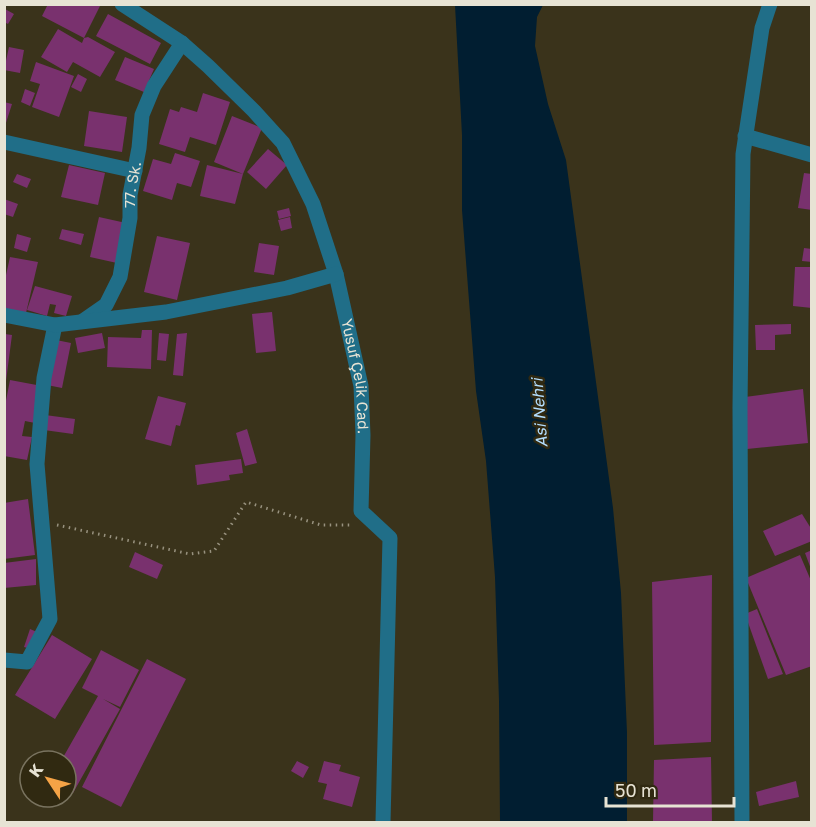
<svg xmlns="http://www.w3.org/2000/svg" width="816" height="827" font-family="'Golos Text',sans-serif">
	<rect width="100%" height="100%" fill="#3a331b"/>
	<!-- water -->
	<path fill="#011e31" d="M455 5H543L537 17 535 46 548 104 566 160 613 508 621 593 627 733V822H500L499 701 495 577 486 461 476 391 462 210V135Z"/>
	<!-- building -->
	<path fill="#79316e" d="M48 4H101L84 38 42 16Z
		M5 9 14 14 8 24 4 22Z
		M108 14 161 43 150 64 96 36Z
		M58 29 82 43 84 38 88 37 115 52 100 77 73 62 67 72 41 57Z
		M9 47 24 50 20 73 4 70Z
		M125 57 154 69 144 92 115 80Z
		M36 62 74 76 59 117 32 107 40 84 30 81Z
		M78 74 87 79 81 92 71 87Z
		M25 89 35 93 30 106 21 102Z
		M203 93 230 102 216 145 190 137 185 152 159 144 170 109 179 112 181 107 197 112Z
		M4 102 12 104 5 126H4Z
		M89 111 127 117 122 152 84 146Z
		M232 116 262 128 243 174 214 162Z
		M268 149 287 165 266 189 247 172Z
		M175 153 200 161 191 187 177 183 172 200 143 191 153 159 171 164Z
		M69 165 105 173 98 205 61 197Z
		M207 165 243 174 235 204 200 196Z
		M804 173 812 174V210L798 208Z
		M17 174 31 179 27 188 13 182Z
		M4 199 18 204 13 217 4 214Z
		M289 208 291 216 279 219 277 211Z
		M99 217 126 223 117 263 90 257Z
		M290 217 292 228 281 231 278 220Z
		M62 229 84 234 81 245 59 239Z
		M17 234 31 238 27 252 14 248Z
		M157 236 190 243 177 300 144 292Z
		M259 243 279 246 274 275 254 272Z
		M804 248 812 249V262L802 261Z
		M10 257 38 262 26 313 4 308V284Z
		M795 267H812V308L793 306Z
		M35 286 72 296 66 316 54 313 56 305 50 304 47 316 27 310Z
		M272 312 276 351 256 353 252 314Z
		M791 324V334L775 335V350H756L755 325Z
		M142 330H152L151 369 107 367 108 337 141 338Z
		M102 333 105 348 78 353 75 338Z
		M159 333 169 334 166 361 157 360Z
		M187 333 183 376 173 375 177 334Z
		M5 334 12 335 6 381H5Z
		M56 340 71 343 62 388 47 385Z
		M10 380 42 386 35 423 25 421 22 436 32 437 27 460 4 456V411Z
		M803 389 808 443 747 449 745 397Z
		M158 396 186 403 180 426 176 425 171 446 145 439Z
		M45 415 75 419 73 434 44 430Z
		M247 429 257 463 245 466 236 433Z
		M241 459 243 473 229 475 230 480 197 485 195 465Z
		M28 499 35 555 4 559V503Z
		M802 514 812 530V541L775 556 763 531Z
		M812 550V569H811L805 553Z
		M135 552 163 565 157 579 129 567Z
		M800 555 812 583V666L786 675 746 578Z
		M36 559V585L4 588V563Z
		M712 575 711 742 654 745 652 582Z
		M757 609 783 674 768 679 745 614Z
		M30 629 37 632 31 649 24 647Z
		M52 635 92 659 55 719 15 695Z
		M101 650 139 670 120 707 103 699 120 709 73 793 66 789V761H61L98 696 82 688Z
		M147 659 186 679 121 807 82 787Z
		M711 757 712 822H653L654 760Z
		M297 761 309 767 303 778 291 771Z
		M324 761 341 765 339 771 360 777 352 807 323 799 327 784 318 782Z
		M796 781 799 797 759 806 756 792Z"/>
	<g fill="none" stroke-linecap="round" stroke-linejoin="round">
		<!-- path -->
		<path stroke="#98927f" stroke-width="3" stroke-dasharray="1.5 4.5" stroke-linecap="butt" d="M57 525 190 554 214 551 246 502 321 525H352"/>
		<!-- minor -->
		<g stroke="#206e88" stroke-width="15">
			<path id="s1" d="M122 4 182 43 208 66 254 111 283 143 313 204 336 274 361 386 363 435 361 511 390 538 383 822"/>
			<path d="M745 136 812 155"/>
			<path d="M4 142 135 171"/>
			<path id="s2" d="M83 321 106 305 120 277 130 218V195L139 148 142 115 154 86 182 43"/>
			<path d="M4 660 27 662 50 619 37 464 44 378 55 325"/>
			<path d="M742 822 740 408 743 154 762 28 770 4"/>
		</g>
		<!-- tertiary -->
		<path stroke="#206e88" stroke-width="15" d="M4 315 55 325 166 312 287 288 336 274"/>
	</g>
	<g text-anchor="middle" stroke-width="5" stroke-linejoin="round" paint-order="stroke">
		<!-- street labels -->
		<g font-size="15" fill="#e7e3d4" stroke="#302911">
			<text dy="5" stroke="none"><textPath href="#s2" startOffset="153">77. Sk.</textPath></text>
			<text dy="5" stroke="none"><textPath href="#s1" startOffset="460">Yusuf Çelik Cad.</textPath></text>
		</g>
		<!-- water labels -->
		<g font-size="16" font-style="italic" fill="#b2ddfd" stroke="#302911">
			<text transform="translate(539 413) rotate(-94)" y="6">Asi Nehri</text>
		</g>
	</g>
	<!-- border -->
	<rect width="816" height="827" fill="none" stroke="#e7e3d4" stroke-width="12"/>
	<!-- north arrow -->
	<g transform="translate(48 779) rotate(306)"><circle r="28" fill="#302911" stroke="#79735f" stroke-width="1.5"/>
	<path d="M0-4.5L10 22L0 15L-10 22Z" fill="#f5a346"/>
	<text y="-9" font-size="16" font-weight="bold" text-anchor="middle" fill="#e7e3d4">K</text>
	</g>
	<!-- scale -->
	<path d="M606 797v9h128v-9" fill="none" stroke="#e7e3d4" stroke-width="3"/>
	<text x="615" y="797" font-size="18" fill="#e7e3d4" stroke="#302911" stroke-width="4.5" paint-order="stroke">50 m</text>
</svg>
